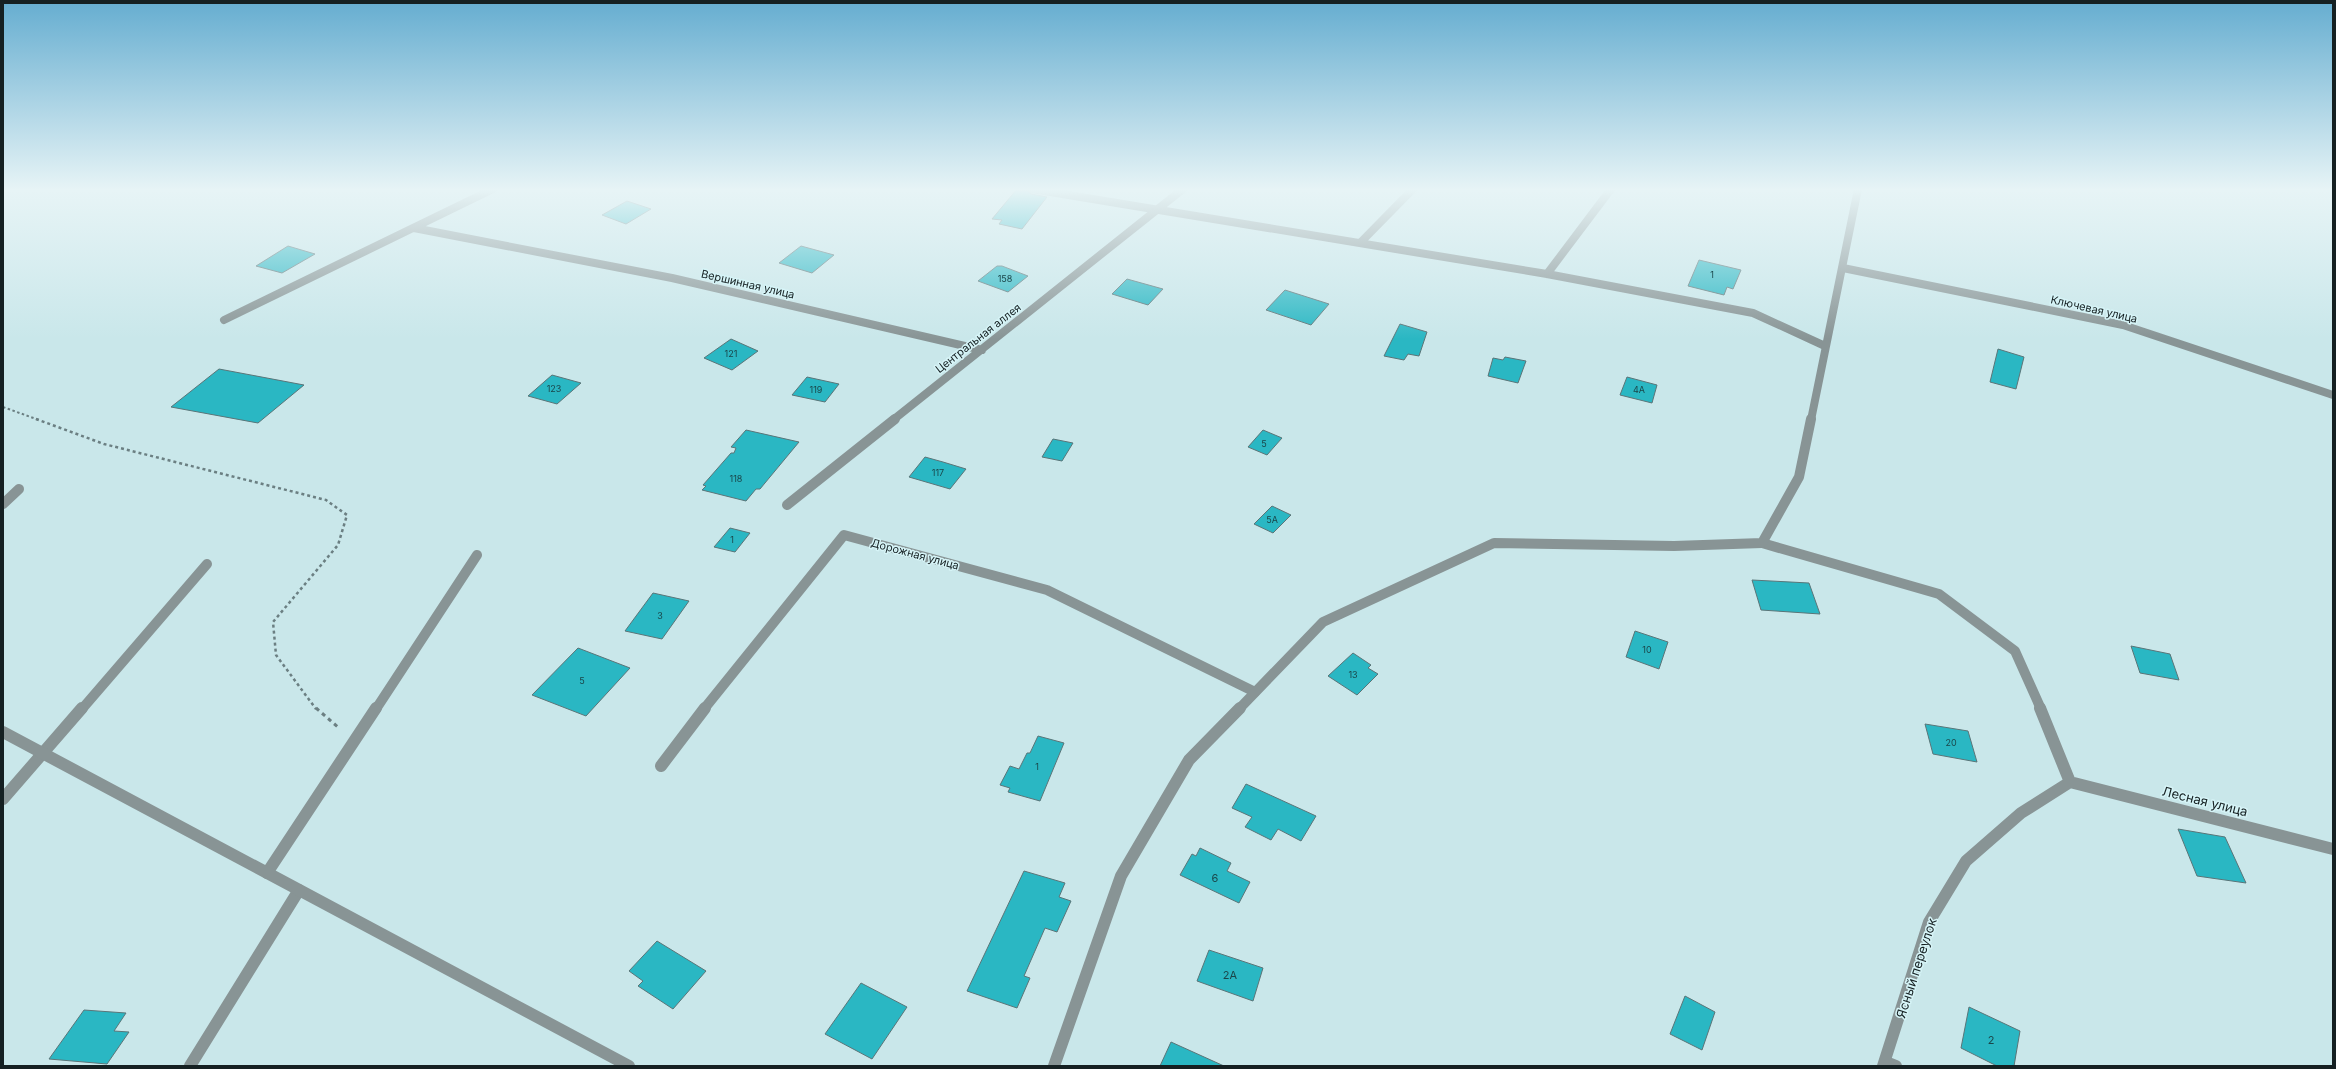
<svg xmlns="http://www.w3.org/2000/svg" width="2336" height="1069" font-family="Inter,sans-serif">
	<rect width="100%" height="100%" fill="#c9e7ea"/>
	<!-- building -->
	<path fill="#2ab7c3" stroke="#5a7578" d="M1017 189H1027L1031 194 1047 197 1022 229 999 224 1002 220 992 219Z
		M627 201 651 209 626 224 602 215Z
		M288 246 315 254 282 273 256 266Z
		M801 246 834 255 812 273 779 263Z
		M1699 260 1741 270 1733 289 1727 287 1724 295 1688 286Z
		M997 266H1002L1028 276 1008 292 978 281Z
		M1127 279 1163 289 1148 305 1112 294Z
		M1285 290 1329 304 1311 325 1266 310Z
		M1400 324 1427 332 1419 356 1408 354 1404 360 1384 356Z
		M731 339 758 351 732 370 704 358Z
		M1998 349 2024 357 2016 389 1990 382Z
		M1505 357 1526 361 1518 383 1488 376 1493 358 1503 360Z
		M219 369 304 385 258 423 171 407Z
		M552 375 581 383 557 404 528 396Z
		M807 377 839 384 825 402 792 395Z
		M1627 377 1657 385 1652 403 1620 395Z
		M746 430 799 442 760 489H756L746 501 702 490 706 486 703 485 731 453H734L736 448 731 447Z
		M1263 430 1282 438 1267 455 1248 447Z
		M1053 439 1073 443 1062 461 1042 457Z
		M925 457 943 462 966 469 950 489 909 477Z
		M1272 506 1291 515 1273 533 1254 524Z
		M730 528 750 533 735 552 714 547Z
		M1752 580 1809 583 1820 614 1761 610Z
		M653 593 689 601 662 639 625 631Z
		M1635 631 1668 642 1659 669 1626 657Z
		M2131 646 2170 654 2179 680 2140 673Z
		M578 648 630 668 586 716 532 695Z
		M1353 653 1371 665 1368 668 1378 674 1357 695 1328 676Z
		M1925 724 1968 731 1977 762 1933 754Z
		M1038 736 1064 743 1040 801 1008 792 1010 788 1000 785 1010 766 1019 769 1027 753H1030Z
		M1246 784 1316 816 1301 841 1278 829 1271 840 1245 827 1252 817 1232 808Z
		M2178 829 2225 837 2246 883 2197 876Z
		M1200 848 1231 863 1227 871 1250 882 1239 903 1180 875 1192 854 1196 856Z
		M1024 871 1065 883 1059 897 1071 901 1057 932 1045 928 1024 976 1030 978 1017 1008 967 991Z
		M657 941 706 971 673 1009 638 986 643 981 629 971Z
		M1209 950 1263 968 1253 1001 1197 981Z
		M861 983 907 1007 872 1059 825 1034Z
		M1685 996 1715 1012 1702 1050 1670 1034Z
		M1969 1007 2020 1031 2014 1066H1997L1961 1048Z
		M84 1010 126 1013 114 1031 129 1032 107 1064 49 1059Z
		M1171 1042 1224 1066H1160Z"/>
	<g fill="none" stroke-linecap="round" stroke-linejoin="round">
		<!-- path-far2 -->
		<path stroke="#6b7f82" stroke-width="2" stroke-dasharray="2.5 2.5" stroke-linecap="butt" d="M3 407 39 420"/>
		<!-- path-far1 -->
		<path stroke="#6b7f82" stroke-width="2.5" stroke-dasharray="3 3" stroke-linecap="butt" d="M36 419 104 444 326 500 347 515 338 545 273 622 276 655 316 709"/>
		<!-- path -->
		<path stroke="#6b7f82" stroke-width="3" stroke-dasharray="4 4" stroke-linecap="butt" d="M316 708 339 728"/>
		<!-- service-far1 -->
		<path stroke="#889495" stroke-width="10" d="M3 504 19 489
			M82 709 207 564
			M376 709 477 555
			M704 709 844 535 1047 590 1255 692"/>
		<!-- service -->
		<path stroke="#889495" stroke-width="12" d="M661 766 705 708
			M3 799 82 708
			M267 873 376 708
			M190 1066 299 890"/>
		<!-- minor-far2 -->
		<path stroke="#889495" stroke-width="8" d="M1032 189 1547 274 1753 313 1825 346
			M414 228 672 278 982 350
			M1360 243 1413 189
			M1843 268 2123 325 2333 395
			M1547 274 1611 189
			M224 320 493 189
			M893 420 1183 189"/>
		<!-- minor-far1 -->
		<path stroke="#889495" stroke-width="10" d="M787 505 895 419
			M1762 543 1939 594 2015 651 2041 709"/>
		<!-- minor -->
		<path stroke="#889495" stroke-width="12" d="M3 732 629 1066
			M2070 782 2333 849
			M1886 1062 1896 1066
			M1883 1066 1929 922 1966 861 2021 813 2070 782 2040 708"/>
		<!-- tertiary-far2 -->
		<path stroke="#889495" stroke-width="8" d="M1811 420 1858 189"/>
		<!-- tertiary-far1 -->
		<path stroke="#889495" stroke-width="10" d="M1239 709 1323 622 1494 543 1674 546 1762 543 1799 477 1811 419"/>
		<!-- tertiary -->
		<path stroke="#889495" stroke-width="12" d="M1054 1066 1121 876 1189 760 1240 708"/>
	</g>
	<!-- sky -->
	<linearGradient id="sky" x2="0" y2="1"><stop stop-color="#65add0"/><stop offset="0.56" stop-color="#e7f4f6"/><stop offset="1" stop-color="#e7f4f6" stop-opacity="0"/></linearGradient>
	<rect width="2336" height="339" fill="url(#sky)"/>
	<g text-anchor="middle" stroke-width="3" stroke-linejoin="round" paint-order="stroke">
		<!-- number labels -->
		<g font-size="9" fill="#1a464a">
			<text x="1712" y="278">1</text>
			<text x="1005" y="282">158</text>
			<text x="731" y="357">121</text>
			<text x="554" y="392">123</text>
			<text x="816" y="393">119</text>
			<text x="1639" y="393">4А</text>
			<text x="1264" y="447">5</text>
			<text x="938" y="476">117</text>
			<text x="736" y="482">118</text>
			<text x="1272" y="523">5А</text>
			<text x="732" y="543">1</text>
			<text x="660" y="619">3</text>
			<text x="1647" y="653">10</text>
			<text x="1353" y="678">13</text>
			<text x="582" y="684">5</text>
			<text x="1951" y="746">20</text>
			<text x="1037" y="770">1</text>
		</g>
		<!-- street labels -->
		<g font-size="11" fill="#152022" stroke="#d6f4f7">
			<text transform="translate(748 284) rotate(13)" y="4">Вершинная улица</text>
			<text transform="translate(2094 309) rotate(13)" y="4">Ключевая улица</text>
			<text transform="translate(978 338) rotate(-38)" y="4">Центральная аллея</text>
			<text transform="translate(915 554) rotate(15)" y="4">Дорожная улица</text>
		</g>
		<!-- near-number labels -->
		<g font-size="11" fill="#1a464a">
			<text x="1215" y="882">6</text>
			<text x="1230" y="979">2А</text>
			<text x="1991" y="1044">2</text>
		</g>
		<!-- near-street labels -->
		<g font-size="13" fill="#152022" stroke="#d6f4f7">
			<text transform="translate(2205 801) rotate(14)" y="5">Лесная улица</text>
			<text transform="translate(1916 968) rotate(-72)" y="5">Ясный переулок</text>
		</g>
	</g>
	<!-- border -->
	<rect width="2336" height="1069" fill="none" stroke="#152022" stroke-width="8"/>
</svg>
